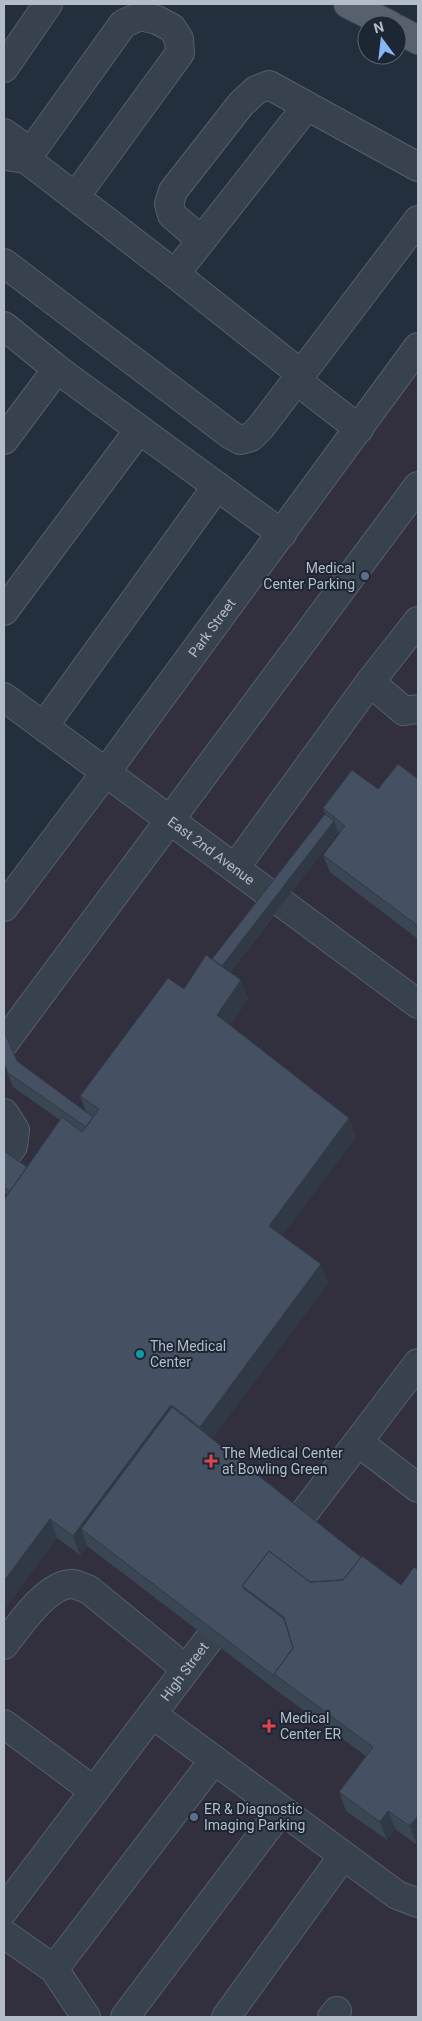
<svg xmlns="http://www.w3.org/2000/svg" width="422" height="2021" font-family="Roboto,sans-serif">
	<rect width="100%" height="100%" fill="#242f3e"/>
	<!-- medical -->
	<path fill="#32303f" d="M418 347V2017H4V905Z"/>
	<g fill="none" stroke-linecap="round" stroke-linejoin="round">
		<defs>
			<g id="minor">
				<path d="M4 68 48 4"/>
				<path d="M4 133 18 143 26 159 4 156"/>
				<path d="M75 197 180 53 179 39 172 28 157 20 140 16 123 24 26 159 175 274"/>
				<path d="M201 240 172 215 169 204 173 191 241 104 256 90 269 85 418 167"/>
				<path d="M4 263 231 435 240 440 251 437 261 427 418 220"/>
				<path d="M4 326 57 369"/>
				<path d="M301 374 175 274 307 106"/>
				<path d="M296 380 359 429"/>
				<path d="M4 440 57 369 282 534"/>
				<path d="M4 611 139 430"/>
				<path d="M370 682 418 621"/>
				<path id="s1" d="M4 697 418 1004"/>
				<path d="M44 726 217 486"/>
				<path d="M235 868 370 682 404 711 418 709"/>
				<path id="s2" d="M4 907 106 772 418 347"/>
				<path d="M4 1043 418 486"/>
				<path d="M4 1113 15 1130 13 1146 4 1158"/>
				<path d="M358 1442 418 1488"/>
				<path d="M282 1542 418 1363"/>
				<path d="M4 1645C19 1626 47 1583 73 1584 78 1585 84 1588 88 1589L186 1669"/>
				<path d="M152 1714 397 1895 418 1903"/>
				<path d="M4 1724 94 1791"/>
				<path id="s3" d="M4 1910 231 1610"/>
				<path d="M4 1934 54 1969 86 2017"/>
				<path d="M54 1969 214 1760"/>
				<path d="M125 2017 281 1810"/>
				<path d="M226 2017 343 1856"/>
				<path d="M332 2017 337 2011"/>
			</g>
			<path id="major" d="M348 4 390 25
				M397 29 418 40"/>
		</defs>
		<!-- minor casing -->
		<use href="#minor" stroke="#565f6c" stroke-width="30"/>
		<!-- major casing -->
		<use href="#major" stroke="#414a57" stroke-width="30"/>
		<!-- minor -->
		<use href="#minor" stroke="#38414e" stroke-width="28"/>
		<!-- major -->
		<use href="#major" stroke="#56606e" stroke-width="28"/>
	</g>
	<!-- wall -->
	<path fill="#3b4654" d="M418 779V939L330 872 323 855 340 834 338 832 230 972 241 980 248 999 230 1025 349 1118 356 1137 282 1236 328 1283 212 1439 361 1557 417 1845 395 1829 387 1840 346 1811 339 1792 366 1756 280 1693 87 1546 80 1555 57 1538 4 1610V1200L7 1194 4 1192V1151L27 1167 60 1120 13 1087 4 1065V1031L17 1061 86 1112 80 1096 212 959 325 814 323 808 378 789Z"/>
	<!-- shaded-wall -->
	<path fill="#303945" d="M334 821 338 832 223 980 219 969Z
		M241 980 248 999 224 1034 217 1015Z
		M349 1118 356 1137 276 1245 269 1226Z
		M321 1264 328 1283 207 1446 200 1427Z
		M171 1405 178 1424 81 1529 87 1546 80 1555 73 1536Z
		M50 1519 57 1538 4 1610V1581Z
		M388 1811 395 1829 387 1840 380 1822Z
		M418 1816V1844L417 1845 410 1826Z"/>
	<!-- building -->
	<path fill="#455162" stroke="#303945" d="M398 764 418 779V926L323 855 345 826 323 808 352 770 378 789Z
		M325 814 334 821 222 966 212 959Z
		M206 955 241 980 217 1015 349 1118 269 1226 321 1264 200 1427 171 1405 73 1536 50 1519 4 1581V1200L62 1117 82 1132 99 1109 80 1096 168 978 184 989Z
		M4 1031 17 1061 93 1117 86 1127 8 1073 4 1063Z
		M4 1151 27 1167 10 1191 4 1187Z
		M172 1407 361 1557 343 1580 310 1582 269 1551 242 1586 243 1588 284 1619 293 1648 274 1674V1676L81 1529Z
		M269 1551 310 1582 343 1580 362 1556 401 1585 414 1567 418 1571V1816L410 1826 388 1811 380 1822 339 1792 373 1747 274 1674 293 1648 284 1617 242 1586Z"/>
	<!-- markers -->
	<g fill="#5c6f8a" stroke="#1d2633" stroke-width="2">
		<circle cx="365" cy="576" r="5"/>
		<circle cx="194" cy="1817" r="5"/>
	</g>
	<circle fill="#0f9aa8" stroke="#1d2633" stroke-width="2" cx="140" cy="1354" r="5"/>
	<g fill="#e0444e" stroke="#1d2633" stroke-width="2">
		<path d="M208.5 1453.5h5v5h5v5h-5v5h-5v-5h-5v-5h5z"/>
		<path d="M266.5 1718.5h5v5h5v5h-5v5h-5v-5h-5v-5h5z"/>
	</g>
	<g text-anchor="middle" stroke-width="4" stroke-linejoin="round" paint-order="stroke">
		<!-- poi labels -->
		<g font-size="14" fill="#b4bcc9" stroke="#1d2633" text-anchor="start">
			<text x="355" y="573" text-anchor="end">Medical<tspan x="355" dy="16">Center Parking</tspan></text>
			<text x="150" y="1351">The Medical<tspan x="150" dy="16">Center</tspan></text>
			<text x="222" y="1458">The Medical Center<tspan x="222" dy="16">at Bowling Green</tspan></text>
			<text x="280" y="1723">Medical<tspan x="280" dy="16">Center ER</tspan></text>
			<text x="204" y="1814">ER &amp; Diagnostic<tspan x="204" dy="16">Imaging Parking</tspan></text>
		</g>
		<!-- street labels -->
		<g font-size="14" fill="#b4bcc9" stroke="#1d2633">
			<text dy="5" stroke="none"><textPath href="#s2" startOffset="348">Park Street</textPath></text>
			<text dy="5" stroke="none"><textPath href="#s1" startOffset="258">East 2nd Avenue</textPath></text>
			<text dy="5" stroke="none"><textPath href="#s3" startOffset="299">High Street</textPath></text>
		</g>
	</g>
	<!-- border -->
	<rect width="422" height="2021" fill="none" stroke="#b4bcc9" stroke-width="10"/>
	<!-- north arrow -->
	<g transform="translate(382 40) rotate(345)"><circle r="24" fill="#1d2633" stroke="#59626f"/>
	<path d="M0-4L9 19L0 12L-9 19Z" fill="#8ab4f8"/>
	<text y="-8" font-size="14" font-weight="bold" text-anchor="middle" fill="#b4bcc9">N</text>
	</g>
</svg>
